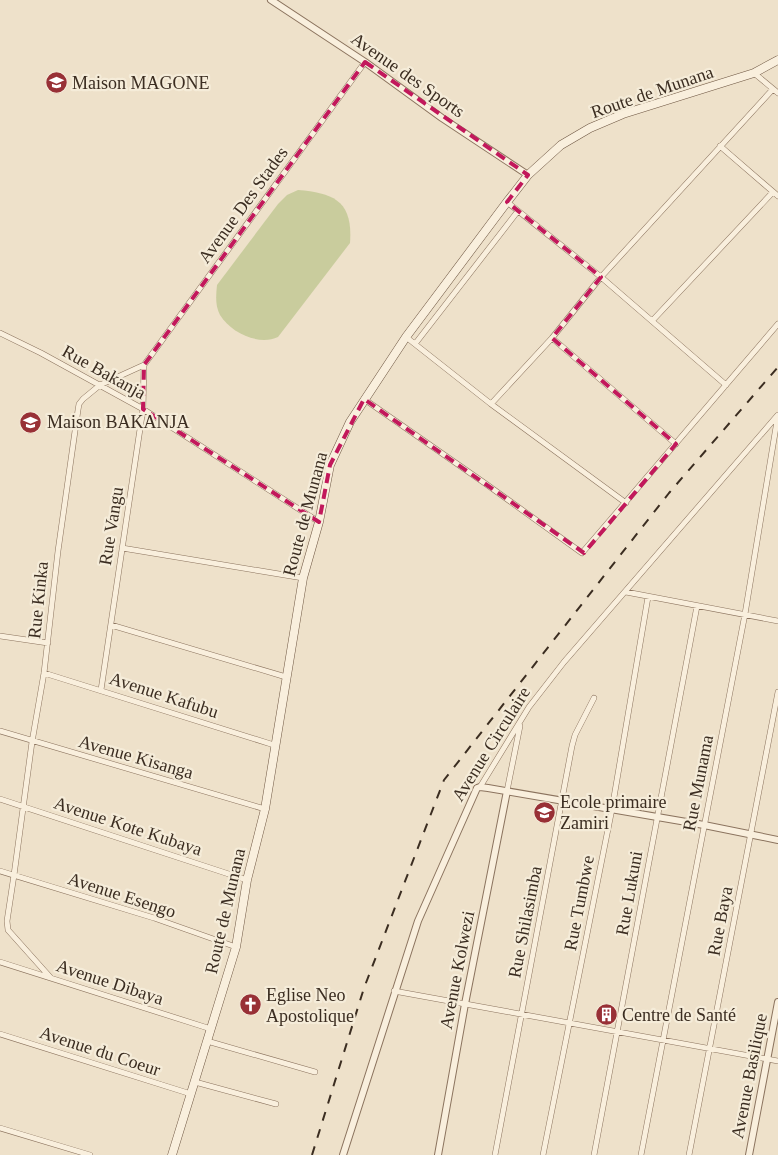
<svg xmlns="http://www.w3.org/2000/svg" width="778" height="1155" font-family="'Times New Roman',serif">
	<rect width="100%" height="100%" fill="#eee1ca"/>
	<!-- green -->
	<path fill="#c9cc9d" d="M298 190C335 193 353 202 350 243L278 337C259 346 231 333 220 315 215 306 216 295 217 285L278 204 287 195Z"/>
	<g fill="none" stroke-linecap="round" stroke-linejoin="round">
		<defs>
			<path id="minor" d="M754 73 778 93
				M720 146 778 196
				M507 202 601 277 726 385
				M652 321 773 192
				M0 333 41 353 143 409 319 522
				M406 337 491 404 626 503
				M552 338 676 444
				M415 344 518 211
				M364 399 486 484 582 553 778 324
				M491 404 552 338 601 277 773 89
				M122 548 303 578
				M626 592 778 621
				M111 625 286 677
				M0 636 48 643
				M44 673 274 745
				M101 690 143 409 144 365
				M0 731 265 809
				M480 787 529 707 564 662 777 416
				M507 791 520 726
				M0 799 247 880
				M0 871 154 918 236 947
				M0 962 211 1029
				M50 977 8 930 7 921 14 875 32 742 44 673 58 551 78 410 79 404 83 399 100 385 144 365 365 62
				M394 991 778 1061
				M0 1034 191 1094
				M207 1041 315 1072
				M195 1082 276 1104
				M0 1128 90 1155
				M495 1155 572 746 575 735 594 698
				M543 1155 612 809 648 597
				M594 1155 697 606
				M641 1155 745 614 778 415
				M689 1155 778 692"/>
			<path id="tertiary" d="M271 0 365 62 442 118 528 175
				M343 1155 418 921 477 788 480 787 488 788 704 825 778 840
				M438 1155 465 1004 507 791
				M749 1155 778 1002"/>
			<path id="secondary" d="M172 1155 236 947 247 880 265 809 303 578 319 522 330 465 350 422 406 337 507 202 528 175 561 145 590 128 623 114 754 73 778 60"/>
		</defs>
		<!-- minor casing -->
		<use href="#minor" stroke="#8b735e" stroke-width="6"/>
		<!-- tertiary casing -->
		<use href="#tertiary" stroke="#8b735e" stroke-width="8"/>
		<!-- secondary casing -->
		<use href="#secondary" stroke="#6d5541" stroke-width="9"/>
		<!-- minor -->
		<use href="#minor" stroke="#f9efdd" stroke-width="5"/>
		<!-- tertiary -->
		<use href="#tertiary" stroke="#f9efdd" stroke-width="6"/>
		<!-- secondary -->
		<use href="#secondary" stroke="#f9efdd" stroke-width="8"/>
		<!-- rail -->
		<path stroke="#3b2d21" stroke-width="2" stroke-dasharray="9 9" stroke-linecap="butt" d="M312 1155 364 988 444 780 669 493 778 367"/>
	</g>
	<!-- marked area -->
	<path fill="none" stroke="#c2185b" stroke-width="4" stroke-dasharray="10 6" stroke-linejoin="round" d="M365 62 528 175 507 202 601 277 552 338 676 444 584 553 364 399 330 465 319 522 143 409 144 365Z"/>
	<!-- icons -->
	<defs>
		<symbol id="school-disc" viewBox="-11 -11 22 22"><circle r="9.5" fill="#983036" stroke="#f5ecd9"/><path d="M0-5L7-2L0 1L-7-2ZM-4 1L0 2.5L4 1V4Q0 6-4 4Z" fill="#fff"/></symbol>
		<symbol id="church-disc" viewBox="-11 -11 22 22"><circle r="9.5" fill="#983036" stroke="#f5ecd9"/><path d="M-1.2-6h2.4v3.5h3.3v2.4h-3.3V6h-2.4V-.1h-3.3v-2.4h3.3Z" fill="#fff"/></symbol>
		<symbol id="building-disc" viewBox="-11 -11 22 22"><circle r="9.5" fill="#983036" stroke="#f5ecd9"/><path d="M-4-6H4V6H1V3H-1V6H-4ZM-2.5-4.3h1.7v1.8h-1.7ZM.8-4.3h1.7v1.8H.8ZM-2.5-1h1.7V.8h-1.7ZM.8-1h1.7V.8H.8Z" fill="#fff"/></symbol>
	</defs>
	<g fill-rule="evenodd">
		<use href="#school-disc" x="44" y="70" width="25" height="25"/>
		<use href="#school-disc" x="18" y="410" width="25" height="25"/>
		<use href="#school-disc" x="532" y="800" width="25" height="25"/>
		<use href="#church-disc" x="238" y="992" width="25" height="25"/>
		<use href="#building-disc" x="594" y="1002" width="25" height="25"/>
	</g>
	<g text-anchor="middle" stroke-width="4.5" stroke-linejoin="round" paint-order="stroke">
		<!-- street labels -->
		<g font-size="18" fill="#3b2d21" stroke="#f5ecd9">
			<text transform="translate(408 75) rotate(35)" y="6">Avenue des Sports</text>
			<text transform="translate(652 92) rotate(-19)" y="6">Route de Munana</text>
			<text transform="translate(243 205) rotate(-54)" y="6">Avenue Des Stades</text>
			<text transform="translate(104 372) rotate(29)" y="6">Rue Bakanja</text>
			<text transform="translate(305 514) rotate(-75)" y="6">Route de Munana</text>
			<text transform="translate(111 526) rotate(-81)" y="6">Rue Vangu</text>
			<text transform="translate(38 600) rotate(-84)" y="6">Rue Kinka</text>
			<text transform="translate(164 695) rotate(18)" y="6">Avenue Kafubu</text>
			<text transform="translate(491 744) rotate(-58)" y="6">Avenue Circulaire</text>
			<text transform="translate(136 757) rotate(16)" y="6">Avenue Kisanga</text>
			<text transform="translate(698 783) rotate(-79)" y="6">Rue Munama</text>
			<text transform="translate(128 826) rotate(18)" y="6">Avenue Kote Kubaya</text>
			<text transform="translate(629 893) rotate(-80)" y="6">Rue Lukuni</text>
			<text transform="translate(122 895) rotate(18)" y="6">Avenue Esengo</text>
			<text transform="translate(579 903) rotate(-79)" y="6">Rue Tumbwe</text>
			<text transform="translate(225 911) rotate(-77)" y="6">Route de Munana</text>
			<text transform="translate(720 921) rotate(-79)" y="6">Rue Baya</text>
			<text transform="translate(525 922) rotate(-79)" y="6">Rue Shilasimba</text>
			<text transform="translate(457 970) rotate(-79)" y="6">Avenue Kolwezi</text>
			<text transform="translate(110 982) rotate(18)" y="6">Avenue Dibaya</text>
			<text transform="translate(100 1051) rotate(18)" y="6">Avenue du Coeur</text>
			<text transform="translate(749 1076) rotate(-79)" y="6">Avenue Basilique</text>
		</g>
		<!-- poi labels -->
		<g font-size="18" fill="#3b2d21" stroke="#f5ecd9" text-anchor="start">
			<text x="72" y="89">Maison MAGONE</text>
			<text x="47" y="428">Maison BAKANJA</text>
			<text x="560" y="808">Ecole primaire<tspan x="560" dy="21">Zamiri</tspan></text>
			<text x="266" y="1001">Eglise Neo<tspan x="266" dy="21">Apostolique</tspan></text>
			<text x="622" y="1021">Centre de Santé</text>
		</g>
	</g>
</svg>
